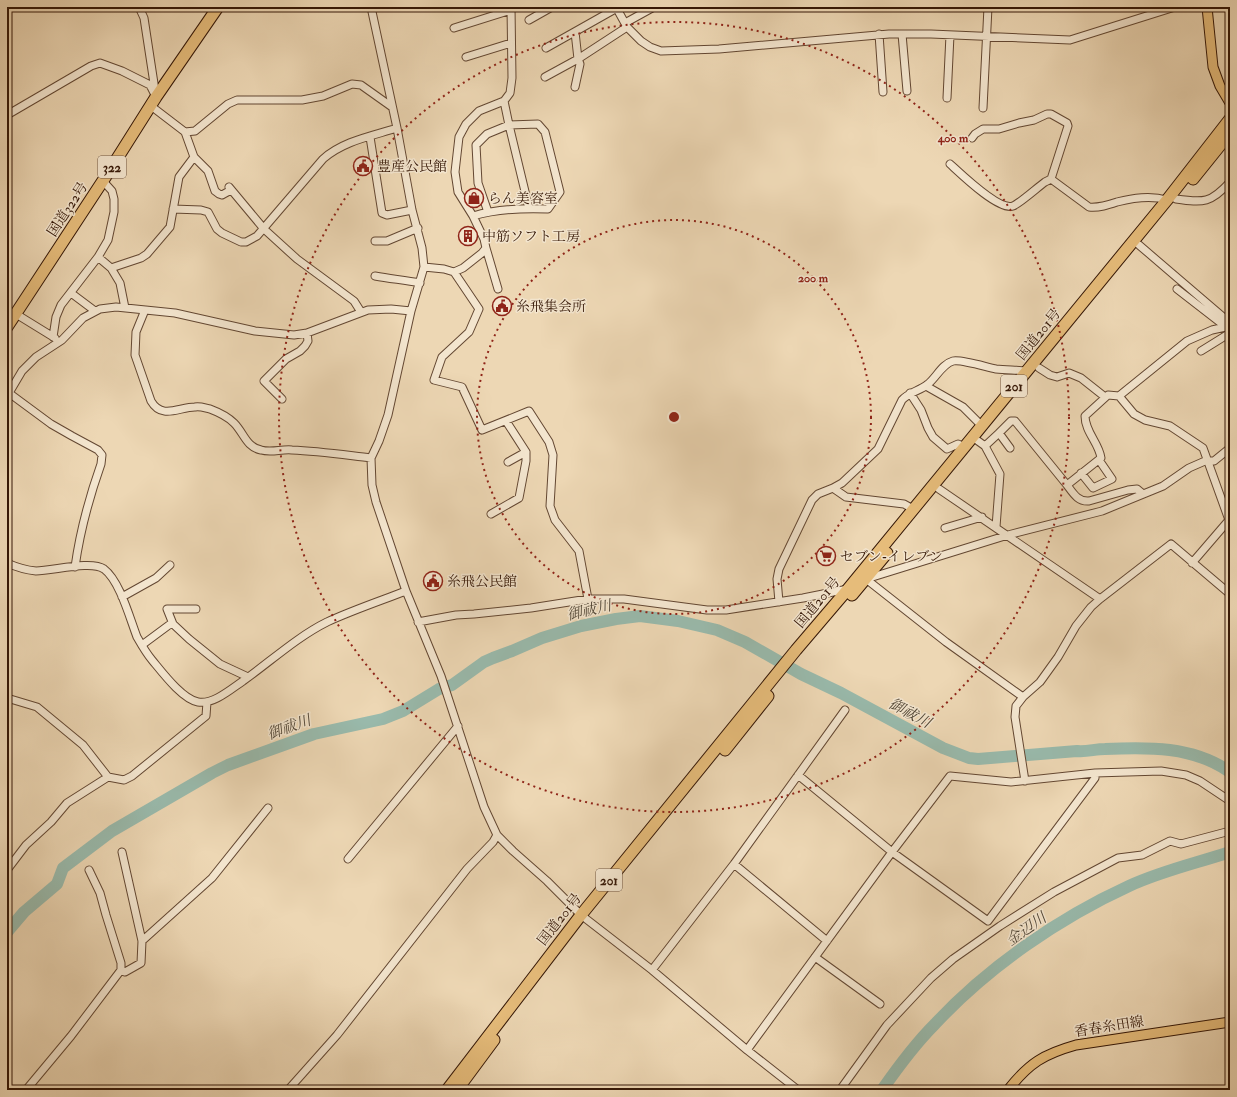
<svg xmlns="http://www.w3.org/2000/svg" width="1237" height="1097" font-family="'IM FELL Double Pica','Noto Serif JP',serif">
	<rect width="100%" height="100%" fill="#edd7b4"/>
	<filter id="stains"><feTurbulence type="fractalNoise" baseFrequency=".005" numOctaves="4"/><feColorMatrix values="0 0 0 0 .2 0 0 0 0 .09 0 0 0 0 .02 0 0 0 .5 -.17"/></filter>
	<radialGradient id="worn" r=".72"><stop offset=".6" stop-color="#630" stop-opacity="0"/><stop offset="1" stop-color="#630" stop-opacity=".3"/></radialGradient>
	<g fill="none" stroke-linecap="round" stroke-linejoin="round">
		<!-- stream -->
		<path stroke="#71796a" stroke-width="2" d="M143 7 155 8 184 7"/>
		<!-- river -->
		<path stroke="#99baac" stroke-width="12" d="M7 932 24 912 57 884 63 868 112 831 212 773 228 765 314 734 383 719 403 711 439 689 452 685 484 662 493 658 512 651 542 638 581 626 616 619 640 616 678 621 717 630 745 642 801 674 841 693 943 748 969 758 978 759 1077 751C1087 752 1095 749 1105 749 1148 747 1193 746 1230 772
			M882 1090C898 1067 915 1044 935 1024 988 967 1059 918 1129 886 1161 871 1197 863 1230 852"/>
		<defs>
			<path id="minor" d="M139 7 144 18 155 90
				M371 7 397 128 412 210 422 248 424 267 411 311 388 415 379 441 371 458 372 485 376 502 406 591 441 676 484 807 497 835 513 851 547 881 581 915 652 970 747 1050 798 1090
				M616 7 627 27 641 41 650 47 661 51 719 49 889 34H931L1070 40 1175 7
				M529 20 552 7
				M625 23 654 7
				M454 28 511 10
				M879 34 883 92
				M902 34 907 91
				M546 48 617 8
				M466 57 511 43
				M545 77 578 59 627 27
				M575 87 580 64 578 59 575 32
				M947 98 950 35
				M151 106 185 132 195 131 228 104 237 100H302L323 96 352 84 361 85 392 107
				M983 108 988 7
				M7 115 91 66 100 63 122 71 150 85 156 97
				M370 137 382 213 387 215 412 210
				M972 138 975 134 983 129H999L1019 123 1034 120 1047 114H1051L1067 123 1068 126 1051 179
				M194 157 208 171 215 191 219 194 222 195 231 190
				M950 164C961 174 999 211 1013 206 1019 204 1038 187 1045 182L1051 179 1089 207C1099 208 1108 205 1117 202 1133 198 1150 195 1167 200
				M229 187 264 229 297 259 354 301 361 312
				M1176 199C1204 203 1211 203 1230 182
				M173 209 201 210 208 212 217 229 222 233 241 242H246L257 236 323 159C343 141 372 136 397 128
				M488 212 478 183 476 145 487 134 509 125 529 208
				M473 216C497 209 523 208 548 209L560 192 545 132 538 124 509 125 504 101
				M375 241H387L418 228
				M1139 245 1230 323
				M486 248 498 289
				M98 257 108 240 114 212V199L112 191 103 181
				M424 267 444 269 454 272 463 268 482 253 486 248 484 239 473 216 458 192 455 172 459 137 466 124 479 111 504 101 510 93 512 78 511 7
				M454 272 479 309 469 332 442 357 434 380 462 387 482 430 529 411 549 442 553 455 550 506 555 520 579 551 588 599
				M375 276C391 279 405 280 420 283
				M1177 289 1226 327
				M71 293 95 311
				M125 308 120 283 111 268 141 258 147 254 170 227 179 177 194 157 185 132
				M145 310 136 332 135 355 151 401C162 420 179 407 195 407 200 406 205 408 210 409 218 412 228 417 234 423 244 433 246 447 261 450 271 453 281 449 292 450 318 451 345 455 371 458
				M16 314 55 338
				M53 337 56 317 61 305 98 257 111 268
				M1201 351 1230 333
				M1039 368 1050 375 1057 377 1069 373 1081 378 1105 397
				M926 386 963 407 982 426
				M9 393 22 371 36 357 62 340 83 318 100 309 116 307 175 313 255 331 294 335 307 333 368 310 391 309 411 311
				M910 393 921 410 928 428 933 437 947 449 958 444 964 447
				M7 394 9 393 51 424 72 436 98 450 102 455 101 464C89 498 80 531 75 567
				M1119 396 1134 414 1145 420 1170 426 1203 448 1229 520 1192 563
				M282 399 264 381 286 359 300 351 305 346 308 341 307 333
				M999 433 1011 421H1015L1067 485 1101 458C1099 443 1085 432 1085 416L1108 395 1119 396 1187 341 1212 330 1230 326
				M978 441 985 446 1000 474 996 527
				M985 446 999 433 1010 448
				M508 462 526 452
				M1081 473 1093 488 1112 479 1099 460
				M1067 485C1073 493 1078 502 1089 501L1128 490 1137 489 1143 494
				M833 488 842 483 878 449 902 400C909 392 920 391 928 384 936 378 942 364 953 361 961 359 986 367 996 369 1006 370 1017 370 1027 371
				M939 489 1100 599
				M491 514 519 498 526 461V452L506 421
				M945 528 982 517
				M7 563C16 567 26 570 36 571 53 571 91 560 104 569 120 581 130 619 137 637 141 644 146 653 152 660 162 672 182 699 198 702 213 705 231 689 243 681 271 661 297 637 327 622 353 610 380 601 406 591
				M866 579 1008 535 1102 511 1163 486 1189 468 1205 461H1214L1230 448
				M866 579 946 642 1023 697
				M122 597 156 578 170 565
				M779 602 777 579 779 569 812 500 818 494 833 488 846 497 904 504 913 509
				M418 622 456 615 474 614 531 608 588 599H624L707 610H726L803 598 848 589
				M173 624 167 609H196
				M142 645 169 625 173 624 189 639 220 664 248 677
				M7 698 37 707 83 745 108 777
				M798 775 892 852 988 921 1095 778V773
				M1025 781 1015 717 1016 706 1023 697 1040 682 1058 657 1076 626 1091 607 1100 599 1171 544 1230 594
				M348 859 458 726
				M734 864 827 941
				M7 870 26 845 51 822 67 803 108 777 124 780 132 776 206 716 207 702
				M142 941 212 878 268 808
				M815 957 880 1004
				M121 970 125 972 141 963 142 941 122 852
				M652 970 734 864 845 710
				M747 1050 892 852 950 776 1011 782 1095 773 1161 771 1186 775 1200 781 1230 801
				M26 1090 71 1036 121 970V963L106 915 100 893 89 870
				M288 1090 337 1035 467 869 493 842 497 835
				M840 1090 887 1025 931 978 953 959 1000 926 1054 892 1118 858 1142 855 1170 841 1181 844 1230 831"/>
			<path id="major" d="M1207 7 1213 67 1220 86 1230 103
				M1008 1090C1029 1063 1044 1054 1076 1045L1230 1022"/>
			<path id="highway" d="M1193 179 1230 133
				M7 327 108 173 156 97 218 7
				M852 595 887 553
				M725 750 768 696
				M447 1090 581 915 796 650 848 589 1167 200 1230 119
				M457 1090 494 1040"/>
		</defs>
		<!-- minor casing -->
		<use href="#minor" stroke="#634732" stroke-width="9"/>
		<!-- major casing -->
		<use href="#major" stroke="#351706" stroke-width="11"/>
		<!-- highway casing -->
		<use href="#highway" stroke="#351706" stroke-width="13"/>
		<!-- minor -->
		<use href="#minor" stroke="#f3e5ce" stroke-width="7"/>
		<!-- major -->
		<use href="#major" stroke="#e6bc7a" stroke-width="9"/>
		<!-- highway -->
		<use href="#highway" stroke="#e6bc7a" stroke-width="11"/>
	</g>
	<!-- distance rings -->
	<g fill="none" stroke="#8f2418" stroke-width="2" stroke-dasharray="2 4">
		<circle cx="674" cy="417" r="197"/>
		<circle cx="674" cy="417" r="395"/>
	</g>
	<!-- icons -->
	<defs>
		<symbol id="civic-ring" viewBox="-11 -11 22 22"><circle r="9.5" fill="#f3e5ce" stroke="#8f2418" stroke-width="1.5"/><path d="M-.6-6.5H3V-4.5H.6V-3L4-1V1h2V6H-6V1h2V-1L-.6-3ZM-1.2 2.5V6h2.4V2.5Z" fill="#8f2418"/></symbol>
		<symbol id="shop-ring" viewBox="-11 -11 22 22"><circle r="9.5" fill="#f3e5ce" stroke="#8f2418" stroke-width="1.5"/><path d="M-5-2.5h2.3a2.7 3.5 0 0 1 5.4 0H5L5.5 6h-11ZM-1.5-2.5h3a1.5 2.3 0 0 0-3 0Z" fill="#8f2418"/></symbol>
		<symbol id="building-ring" viewBox="-11 -11 22 22"><circle r="9.5" fill="#f3e5ce" stroke="#8f2418" stroke-width="1.5"/><path d="M-4-6H4V6H1V3H-1V6H-4ZM-2.5-4.3h1.7v1.8h-1.7ZM.8-4.3h1.7v1.8H.8ZM-2.5-1h1.7V.8h-1.7ZM.8-1h1.7V.8H.8Z" fill="#8f2418"/></symbol>
		<symbol id="supermarket-ring" viewBox="-11 -11 22 22"><circle r="9.5" fill="#f3e5ce" stroke="#8f2418" stroke-width="1.5"/><path d="M-6-5.5h2.5l.6 2H6L4.5 2H-2.5L-4.4-4H-6ZM-1.5 3.2a1.3 1.3 0 1 0 .1 0ZM3 3.2a1.3 1.3 0 1 0 .1 0Z" fill="#8f2418"/></symbol>
	</defs>
	<g fill-rule="evenodd">
		<use href="#civic-ring" x="352" y="155" width="22" height="22"/>
		<use href="#shop-ring" x="463" y="187" width="22" height="22"/>
		<use href="#building-ring" x="457" y="225" width="22" height="22"/>
		<use href="#civic-ring" x="491" y="295" width="22" height="22"/>
		<use href="#supermarket-ring" x="815" y="545" width="22" height="22"/>
		<use href="#civic-ring" x="422" y="570" width="22" height="22"/>
	</g>
	<g text-anchor="middle" stroke-width="3" stroke-linejoin="round" paint-order="stroke">
		<!-- shield labels -->
		<g fill="#f3e5ce" stroke="#6e5542" stroke-width="1">
			<rect x="98" y="156" width="28" height="22" rx="3"/>
			<rect x="1001" y="375" width="26" height="22" rx="3"/>
			<rect x="596" y="869" width="26" height="22" rx="3"/>
		</g>
		<g font-size="13" font-weight="bold" fill="#351706">
			<text x="112" y="172">322</text>
			<text x="1014" y="391">201</text>
			<text x="609" y="885">201</text>
		</g>
		<!-- poi labels -->
		<g font-size="14" fill="#351706" stroke="#f3e5ce" text-anchor="start">
			<text x="377" y="171">豊産公民館</text>
			<text x="488" y="203">らん美容室</text>
			<text x="482" y="241">中筋ソフト工房</text>
			<text x="516" y="311">糸飛集会所</text>
			<text x="840" y="561">セブン-イレブン</text>
			<text x="447" y="586">糸飛公民館</text>
		</g>
		<!-- street labels -->
		<g font-size="14" fill="#351706" stroke="#f3e5ce">
			<text transform="translate(67 209) rotate(-57)" y="5">国道322号</text>
			<text transform="translate(1038 334) rotate(-51)" y="5">国道201号</text>
			<text transform="translate(817 602) rotate(-50)" y="5">国道201号</text>
			<text transform="translate(559 919) rotate(-52)" y="5">国道201号</text>
			<text transform="translate(1109 1026) rotate(-9)" y="5">香春糸田線</text>
		</g>
		<!-- water labels -->
		<g font-size="15" font-style="italic" fill="#534838" stroke="#f3e5ce">
			<text transform="translate(589 610) rotate(-13)" y="5">御祓川</text>
			<text transform="translate(910 713) rotate(28)" y="5">御祓川</text>
			<text transform="translate(289 727) rotate(-20)" y="5">御祓川</text>
			<text transform="translate(1026 929) rotate(-35)" y="5">金辺川</text>
		</g>
	</g>
	<circle cx="674" cy="417" r="6" fill="#8f2418" stroke="#f3e5ce" stroke-width="2"/>
	<g font-size="12" text-anchor="middle" font-weight="bold" fill="#8f2418" stroke="#f3e5ce" stroke-width="3" stroke-linejoin="round" paint-order="stroke">
		<text x="953" y="142">400 m</text>
		<text x="813" y="282">200 m</text>
	</g>
	<!-- margin -->
	<rect width="1237" height="1097" fill="none" stroke="#edd7b4" stroke-width="24"/>
	<rect x="8" y="8" width="1221" height="1081" fill="none" stroke="#351706" stroke-width="2"/>
	<rect x="12" y="12" width="1213" height="1073" fill="none" stroke="#351706"/>
	<rect width="100%" height="100%" filter="url(#stains)"/>
	<rect width="100%" height="100%" fill="url(#worn)"/>
</svg>
